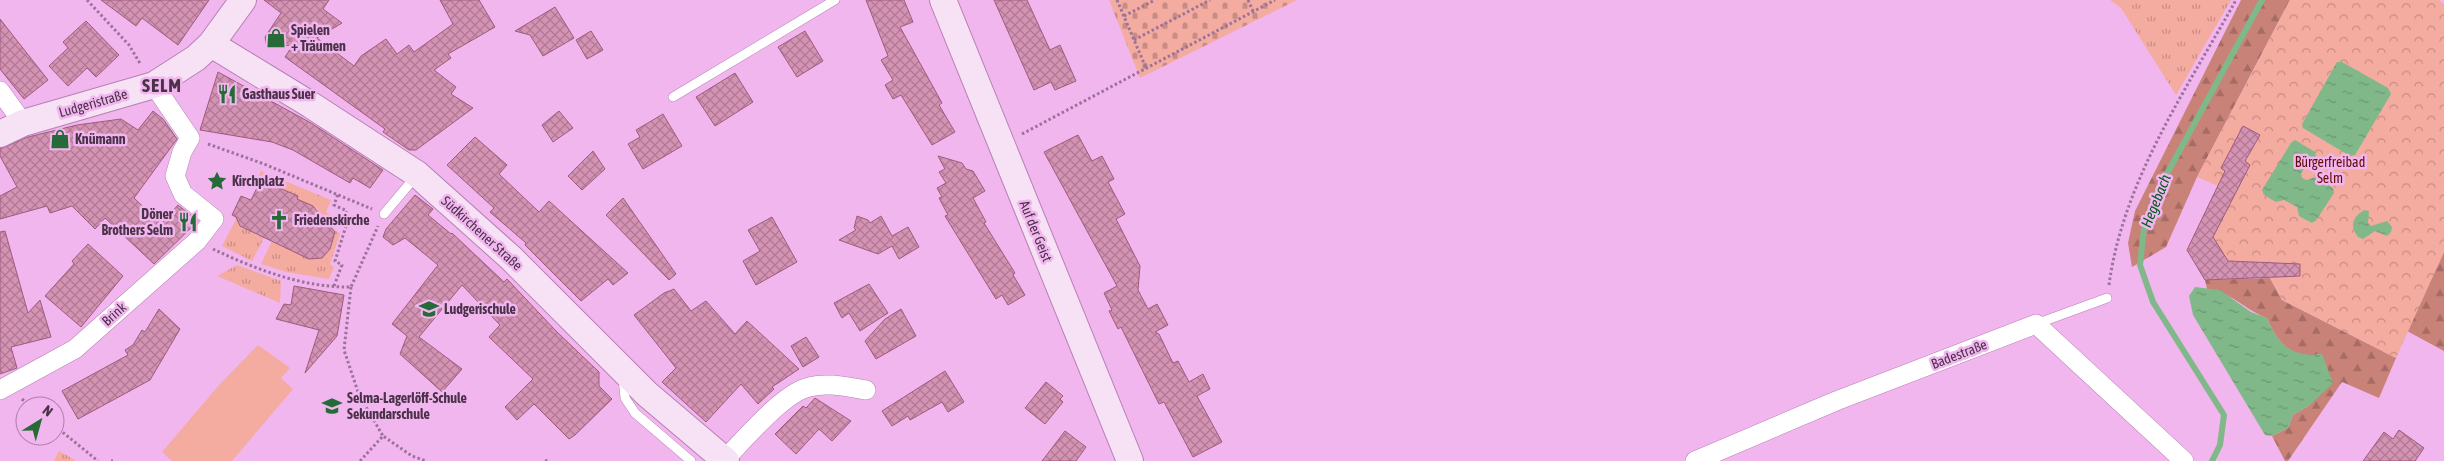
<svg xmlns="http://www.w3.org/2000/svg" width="2444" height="461" font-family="'Asap Condensed',sans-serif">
	<defs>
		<pattern id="grass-tufts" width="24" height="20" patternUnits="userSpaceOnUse" patternTransform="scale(1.25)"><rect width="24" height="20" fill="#f4aba0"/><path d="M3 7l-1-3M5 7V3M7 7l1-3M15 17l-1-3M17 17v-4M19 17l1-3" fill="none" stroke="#c88c84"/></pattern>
		<pattern id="forest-firs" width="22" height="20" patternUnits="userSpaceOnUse" patternTransform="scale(1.25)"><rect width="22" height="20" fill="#c98278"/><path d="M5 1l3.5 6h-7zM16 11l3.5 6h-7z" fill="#a56b64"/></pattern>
		<pattern id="cemetery-stones" width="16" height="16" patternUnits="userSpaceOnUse" patternTransform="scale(1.25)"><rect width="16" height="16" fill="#f4aba0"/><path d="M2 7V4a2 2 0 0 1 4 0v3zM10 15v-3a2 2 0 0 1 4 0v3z" fill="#c88c84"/></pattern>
		<pattern id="park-crowns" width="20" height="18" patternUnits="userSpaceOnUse" patternTransform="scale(1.25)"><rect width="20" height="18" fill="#f4aba0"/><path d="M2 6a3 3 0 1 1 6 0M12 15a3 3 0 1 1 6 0" fill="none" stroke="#c88c84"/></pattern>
		<pattern id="water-ripples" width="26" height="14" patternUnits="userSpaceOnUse" patternTransform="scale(1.25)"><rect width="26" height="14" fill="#81b889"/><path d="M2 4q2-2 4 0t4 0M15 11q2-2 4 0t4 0" fill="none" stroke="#6c9672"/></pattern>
		<pattern id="building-cross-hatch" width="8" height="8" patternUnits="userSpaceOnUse" patternTransform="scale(1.25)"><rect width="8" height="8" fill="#d593b4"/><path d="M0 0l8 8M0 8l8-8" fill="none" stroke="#af7994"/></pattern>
	</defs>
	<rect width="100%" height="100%" fill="#f2b6ef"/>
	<!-- grass -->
	<path fill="url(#grass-tufts)" d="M2110 0H2231L2176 95 2121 8Z
		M261 171 331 200 326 212 337 218 333 229 340 234 330 264 334 267 329 279 286 272 261 264 272 241 274 242 276 239 309 259 326 254 327 252 325 249 328 224 314 220 318 209 297 199 298 196 294 198 280 192 282 188 280 187 278 190H259L253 186Z
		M237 217 240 227 246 225 257 231 255 234 258 236 261 232 266 234 252 261 222 246Z
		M237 265 281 281 280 303 217 276Z
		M59 451 75 460V461H54Z"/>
	<!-- forest -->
	<path fill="url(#forest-firs)" d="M2241 0H2290L2197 177 2166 247 2132 267 2128 243 2135 211Z
		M2444 252V351L2407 331Z
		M2270 278 2282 300 2396 358 2379 398 2342 382 2288 461H2285L2272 436 2288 428 2293 415 2310 405 2322 354C2317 354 2311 357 2306 356 2285 353 2274 335 2267 318 2245 310 2230 291 2207 289L2205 280Z"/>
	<!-- cemetery -->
	<path fill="url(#cemetery-stones)" d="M1109 0H1297L1140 78Z"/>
	<!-- park -->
	<path fill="url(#park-crowns)" d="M2290 0H2439L2444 4V252L2396 358 2282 300 2270 278 2205 280 2187 250 2218 186 2197 177Z"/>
	<!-- garden -->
	<path fill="#f4aba0" d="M258 345 290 368 281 378 293 389 232 461H172L162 452 220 384Z"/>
	<!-- water -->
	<path fill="url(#water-ripples)" d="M2337 62H2342L2388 88 2391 94 2355 155 2350 156 2303 128 2302 124Z
		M2295 140 2315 152 2317 161 2312 168H2305L2301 173 2302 178 2307 180 2315 177 2333 188 2334 193 2317 219 2312 223 2299 216 2297 207 2284 200 2276 202 2264 195 2262 190 2291 143Z
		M2364 210 2369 211 2368 223 2371 226 2387 221 2392 227 2391 232 2387 236 2375 231 2363 239 2358 237C2349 226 2353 217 2364 210Z
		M2195 287 2220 290 2251 312 2267 318C2278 344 2291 358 2322 354L2333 383 2310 405 2293 415 2288 428 2272 436 2265 435 2193 315 2189 296Z"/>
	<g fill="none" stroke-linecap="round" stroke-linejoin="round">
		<!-- stream -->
		<path stroke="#81b889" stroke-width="6" d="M2212 461 2220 445 2224 415 2153 302 2140 265 2144 228 2163 181 2262 0"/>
	</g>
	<!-- building -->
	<path fill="url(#building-cross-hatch)" stroke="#9f5a7e" d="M101 0H209L178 45 142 18 136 26Z
		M264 0H329L323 9 342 23 317 38 354 66 361 56 386 39 397 54 409 45 414 52 453 24 440 0H479L495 27 448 54 451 58 434 70 456 87 451 94 473 108 416 150H409L383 132 385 129 285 57 293 45 267 47 265 37 281 13Z
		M866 0H904L913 22 900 27 942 103 939 105 955 132 932 145 901 95 893 99 885 85 893 80 881 60 888 56Z
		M994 0H1027L1050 50 1060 45 1076 81 1055 90 1051 82 1034 90Z
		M555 7 574 38 543 56 530 35 515 31Z
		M0 19 48 80 24 99 0 69Z
		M86 21 119 55 96 77 87 68 68 86 49 66 68 48 63 42Z
		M591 31 603 50 587 59 576 40Z
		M805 31 823 61 797 77 778 47Z
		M218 72 311 123 383 170 370 188 353 178 350 183 293 150 272 142 200 130Z
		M735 73 753 102 715 126 696 97Z
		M153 111 163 119 177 139 134 198 161 224 178 205 198 221 154 264 105 218 95 229 72 206 50 213 47 206 0 219V196L17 187 0 156V149L28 137 77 125 121 119 138 130Z
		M559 111 573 128 553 142 542 125Z
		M663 114 682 146 643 169 628 144 640 137 636 130Z
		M2243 126 2260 135 2245 161 2250 165 2213 237 2228 261 2300 264V276L2205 280 2187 250 2225 171 2221 168Z
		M1078 135 1092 161 1102 156 1114 179 1108 182 1125 214 1116 219 1140 266 1138 290 1148 309 1157 304 1168 325 1155 332 1159 334 1173 363 1178 361 1189 382 1203 374 1210 389 1197 396 1222 442 1193 457 1164 402 1159 404 1121 327 1118 329 1109 311 1112 310 1104 293 1117 286 1044 152Z
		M475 137 507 165 499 174 539 212 549 201 628 273 613 285 608 279 581 301 525 245 526 243 490 212 494 208 447 165Z
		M593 151 605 169 582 190 568 176Z
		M938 156 962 163 966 169 973 171 985 191 973 198 986 222 984 223 1015 273 1013 275 1025 295 1008 305 1002 295 996 299 945 216 948 215 939 198 942 197 937 188 946 183 939 172 945 169Z
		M261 180 298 196 297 199 313 206 335 232 330 249 322 258 309 259 240 226 236 217 232 215 241 196 251 200Z
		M415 195 433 209 428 215 451 234 452 233 504 282 507 279 556 331 599 372V386L612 399 575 435 569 439 534 404 517 420 505 407 533 379 489 337 500 325 462 285 419 337 462 369 442 392 400 354 407 336 392 324 438 265 405 238 393 245 383 237 386 229Z
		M623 198 676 274 669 280 606 215Z
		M857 216 868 220 870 223 881 216 892 236 908 227 919 247 899 259 892 246 878 254 839 240 856 230 854 228Z
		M772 217 797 262 756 285 743 261 760 251 748 230Z
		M5 231 28 313 40 300 51 337 11 347 17 368 0 374V232Z
		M88 244 123 276 81 327 45 296 74 264 72 261Z
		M869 284 888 313 860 331 849 313 842 318 834 303Z
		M294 286 344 295 337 336 305 373 319 330 276 319 284 304 291 305Z
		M674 289 691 311 706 301 735 334 747 321 799 369 772 387 774 389 758 404 741 384 706 422 662 382 676 368 634 315 664 293Z
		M159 309 180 329 150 380 78 419 62 391 128 355 125 350 133 345 142 330 145 332Z
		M901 309 916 336 876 359 865 341 885 319Z
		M806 337 819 357 803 367 791 346Z
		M945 371 964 402 948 412 942 402 910 420 908 416 892 426 882 411Z
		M1046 382 1063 396 1060 399 1063 402 1045 424 1025 408Z
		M815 398 851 421 832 441 819 429 796 454 775 434 803 406 806 408Z
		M2399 430 2424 448 2415 461H2363L2384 432 2393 439Z
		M1065 431 1086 447 1076 461H1042Z"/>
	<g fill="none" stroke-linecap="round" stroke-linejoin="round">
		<defs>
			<path id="lane" d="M673 97 835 0
				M384 214 416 176
				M2036 324 2107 298
				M623 378 625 398 635 413 691 461"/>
			<path id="street" d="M0 91 23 123
				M0 390 75 349 197 241 214 219 183 194 175 176 182 152 190 138 154 85
				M724 460C744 440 783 393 809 387 828 382 847 387 866 390
				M1695 461 1836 401 2036 324 2184 461"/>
			<path id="secondary" d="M943 0 1130 461
				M211 44 311 105 417 174 511 258 647 394 726 461
				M0 134 23 123 154 85 196 58 211 44 243 0"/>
		</defs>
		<!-- lane casing -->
		<use href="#lane" stroke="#b87fb5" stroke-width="10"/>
		<!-- street casing -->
		<use href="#street" stroke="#b87fb5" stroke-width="20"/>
		<!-- secondary casing -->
		<use href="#secondary" stroke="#b87fb5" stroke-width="28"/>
		<!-- path -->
		<path stroke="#9b7299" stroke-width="3" stroke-dasharray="2.5 2.5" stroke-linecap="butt" d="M87 0 129 45 141 65
			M1117 0 1146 68
			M1248 0 1253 11
			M1124 16 1155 0
			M1134 40 1210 0
			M1022 134 1275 0
			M208 144 264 164 372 209
			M213 249C255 269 304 288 351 287L378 226
			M2109 285C2123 181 2186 90 2236 0
			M334 286 342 265 335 261 346 226 341 225 347 211 334 205 338 194
			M351 287 344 350 359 395 383 436
			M22 399 30 406
			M55 426 98 461
			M111 461H113
			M360 461 383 436 412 456 426 461
			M545 461 550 460"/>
		<!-- lane -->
		<use href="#lane" stroke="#fff" stroke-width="9"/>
		<!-- street -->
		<use href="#street" stroke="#fff" stroke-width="19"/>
		<!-- secondary -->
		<use href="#secondary" stroke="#f6e1f5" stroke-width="26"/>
	</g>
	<!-- icons -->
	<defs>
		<symbol id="shop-bare" viewBox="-9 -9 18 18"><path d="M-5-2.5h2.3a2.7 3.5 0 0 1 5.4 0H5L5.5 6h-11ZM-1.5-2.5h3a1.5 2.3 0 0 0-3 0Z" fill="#266b37" stroke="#f2b6ef" stroke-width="2.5" paint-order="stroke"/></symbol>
		<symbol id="restaurant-bare" viewBox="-9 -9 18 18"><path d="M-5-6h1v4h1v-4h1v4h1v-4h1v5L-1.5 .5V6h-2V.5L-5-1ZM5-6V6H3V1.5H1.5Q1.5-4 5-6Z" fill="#266b37" stroke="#f2b6ef" stroke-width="2.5" paint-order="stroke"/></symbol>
		<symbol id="sight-bare" viewBox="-9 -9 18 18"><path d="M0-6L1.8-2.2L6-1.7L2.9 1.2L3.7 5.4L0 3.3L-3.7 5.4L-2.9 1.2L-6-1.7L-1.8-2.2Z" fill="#266b37" stroke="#f2b6ef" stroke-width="2.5" paint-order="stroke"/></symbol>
		<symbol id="church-bare" viewBox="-9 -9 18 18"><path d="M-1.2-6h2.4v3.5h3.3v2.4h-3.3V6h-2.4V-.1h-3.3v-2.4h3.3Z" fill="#266b37" stroke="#f2b6ef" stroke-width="2.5" paint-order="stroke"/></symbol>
		<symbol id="school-bare" viewBox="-9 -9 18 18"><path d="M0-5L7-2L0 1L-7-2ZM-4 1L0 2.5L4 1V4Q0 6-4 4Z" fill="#266b37" stroke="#f2b6ef" stroke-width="2.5" paint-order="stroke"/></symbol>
	</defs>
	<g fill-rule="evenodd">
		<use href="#shop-bare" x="262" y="24" width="28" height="28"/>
		<use href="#restaurant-bare" x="213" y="80" width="28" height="28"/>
		<use href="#shop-bare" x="46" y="125" width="28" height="28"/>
		<use href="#sight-bare" x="203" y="167" width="28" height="28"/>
		<use href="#church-bare" x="265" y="206" width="28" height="28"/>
		<use href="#restaurant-bare" x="174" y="208" width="28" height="28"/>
		<use href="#school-bare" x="415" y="295" width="28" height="28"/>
		<use href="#school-bare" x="318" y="392" width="28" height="28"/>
	</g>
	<g text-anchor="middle" stroke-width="5" stroke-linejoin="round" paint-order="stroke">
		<!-- poi labels -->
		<g font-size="14" font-weight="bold" fill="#4a3249" stroke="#f2b6ef" text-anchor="start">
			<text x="291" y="35">Spielen<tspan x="291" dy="16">+ Träumen</tspan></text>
			<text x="242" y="99">Gasthaus Suer</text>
			<text x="75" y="144">Knümann</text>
			<text x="232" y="186">Kirchplatz</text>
			<text x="173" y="219" text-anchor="end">Döner<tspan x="173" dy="16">Brothers Selm</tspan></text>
			<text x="294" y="225">Friedenskirche</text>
			<text x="444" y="314">Ludgerischule</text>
			<text x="347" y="403">Selma-Lagerlöff-Schule<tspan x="347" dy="16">Sekundarschule</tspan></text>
		</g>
		<!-- street labels -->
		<g font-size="14" fill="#4a3249" stroke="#f2b6ef">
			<text transform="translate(93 103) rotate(-16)" y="5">Ludgeristraße</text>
			<text transform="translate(1036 231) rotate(68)" y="5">Auf der Geist</text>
			<text transform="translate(482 233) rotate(42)" y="5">Südkirchener Straße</text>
			<text transform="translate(114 314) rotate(-42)" y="5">Brink</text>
			<text transform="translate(1959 354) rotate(-21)" y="5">Badestraße</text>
		</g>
		<!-- park labels -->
		<g font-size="14" fill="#630d0a" stroke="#f2b6ef">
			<text x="2330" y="167">Bürgerfreibad<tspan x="2330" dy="16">Selm</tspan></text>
		</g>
		<!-- water labels -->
		<g font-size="15" font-style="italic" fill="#005d23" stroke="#f2b6ef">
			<text transform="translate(2156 201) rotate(-68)" y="5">Hegebach</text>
		</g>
		<!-- district labels -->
		<g font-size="19" font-weight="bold" letter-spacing="1" fill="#4a3249" stroke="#f2b6ef">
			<text x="162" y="92">SELM</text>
		</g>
	</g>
	<!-- north arrow -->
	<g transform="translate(40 421) rotate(37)"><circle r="24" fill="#f2b6ef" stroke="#af81ad"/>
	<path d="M0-4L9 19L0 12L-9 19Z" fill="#266b37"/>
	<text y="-8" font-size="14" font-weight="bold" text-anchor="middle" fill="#4a3249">N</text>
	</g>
</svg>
